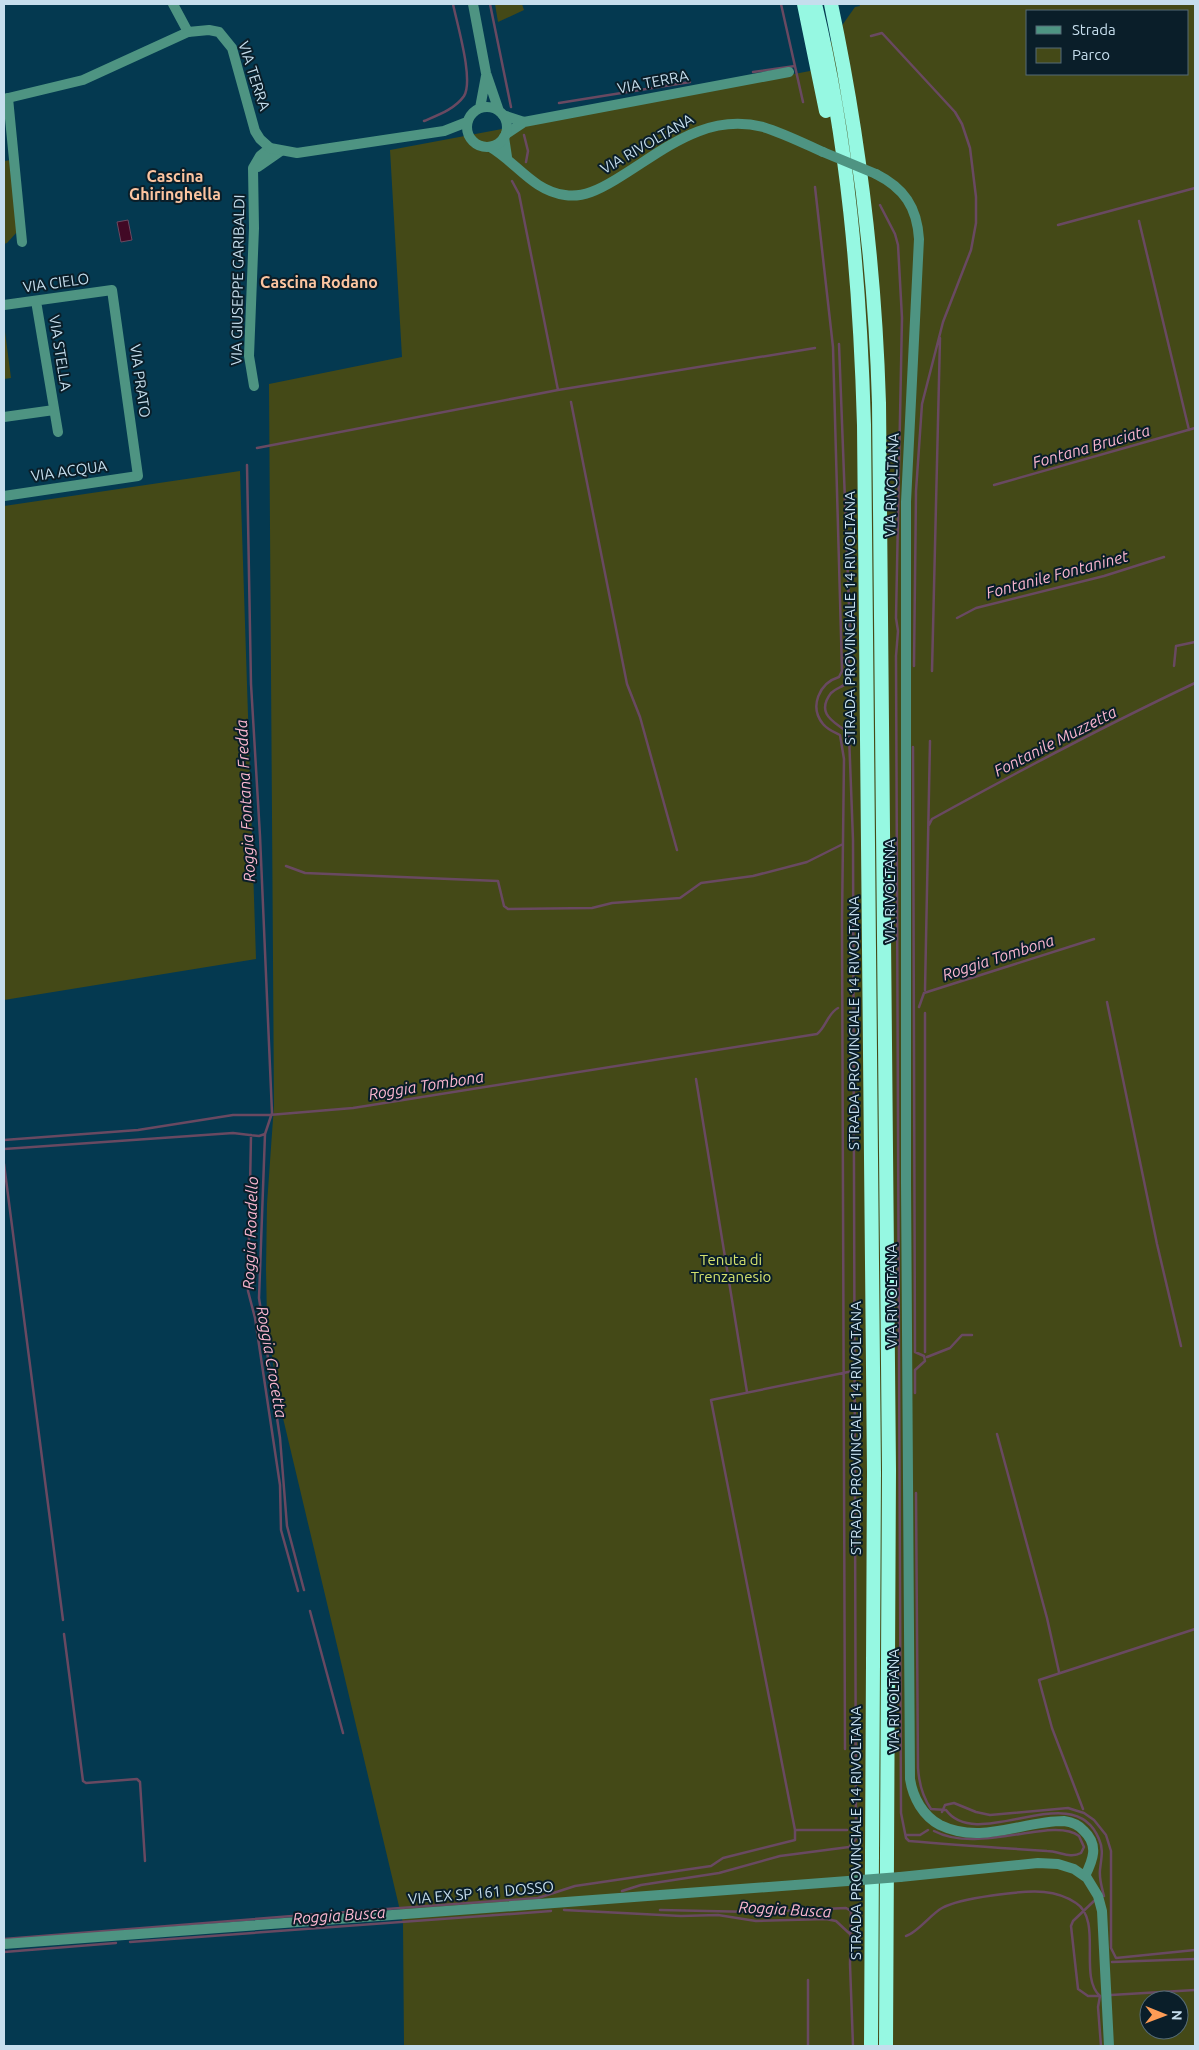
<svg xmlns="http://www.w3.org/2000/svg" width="1199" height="2050" font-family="Ubuntu,sans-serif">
	<rect width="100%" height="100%" fill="#043950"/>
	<!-- green -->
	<path fill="#444917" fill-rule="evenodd" d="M495 4H522L524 10 498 22Z
		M859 4H1195V2046H404L403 1923 278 1397 267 1321 266 1269 267 1204 274 1105 269 384 402 357 390 150 810 71 855 7 860 6ZM1028 11H1188V74H1028ZM1149 2000H1179V2030H1149Z
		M11 160 17 232 7 243 4 244V161Z
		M4 324 11 378 4 379Z
		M240 471 256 959 4 1000V506Z"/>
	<!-- water -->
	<path fill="#410925" stroke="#694961" d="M128 220 132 240 121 242 117 222Z"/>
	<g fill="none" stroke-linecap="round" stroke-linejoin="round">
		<!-- stream -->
		<path stroke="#694961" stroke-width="2.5" d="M490 4 511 107
			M781 4 803 102
			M871 36 882 33 955 112 962 124 970 148 976 197V223L971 250 943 322 922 404 916 491 914 666
			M753 72 795 66
			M559 103 690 82
			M424 121C438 115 455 109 464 96 474 80 457 24 453 4
			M524 135 528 151 526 162
			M512 181 519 194 558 390
			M815 187 833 347 842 671 839 677C819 683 809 707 823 724 828 730 834 732 840 735L844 759 842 921 845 1749
			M880 205 895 234 898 245 902 318 896 618 898 631 896 656 901 1813 906 1838 909 1841C955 1845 1001 1848 1047 1851 1059 1851 1070 1859 1081 1853L1084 1847 1079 1836C1053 1816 979 1855 934 1831
			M1139 221 1189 430
			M1058 225 1195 188
			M571 402 627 684 640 717 677 850
			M257 448 558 390 815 348
			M247 465 251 684 260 836 272 1113 265 1134
			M994 485 1195 428
			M957 618 976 608 1104 576 1164 557
			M1174 666 1176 646 1195 642
			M932 671 940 338
			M913 747 915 1352 924 1356 925 1361 915 1370V1393
			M929 825 932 819C1019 771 1106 725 1195 683
			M286 866 305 873 498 881 504 906 508 909 592 908 612 903 680 898 701 883 753 876 807 862 843 844
			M925 990 930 741
			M1107 1002 1157 1244 1181 1346
			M919 1007 924 993 1094 939
			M925 1013V1352
			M696 1079 747 1392
			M251 1135 248 1291 255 1318 280 1485 281 1530 298 1591
			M4 1140 138 1130 233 1115H269L353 1108 817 1034C826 1027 828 1013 838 1008
			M4 1149 233 1133 259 1136 265 1134 259 1298 280 1438 287 1526 304 1590
			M4 1164 63 1620
			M927 1357 950 1348 962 1335H972
			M997 1434 1047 1618 1059 1672
			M916 1493 918 1768C919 1783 922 1796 931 1809L946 1810C978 1854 1074 1776 1099 1839 1104 1850 1101 1859 1100 1870 1099 1879 1102 1888 1104 1896
			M310 1611 343 1733
			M64 1634 83 1781 86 1783 137 1779 140 1782 145 1861
			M1083 1809 1052 1728 1039 1680 1195 1629
			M942 1812 945 1805 954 1803 976 1812 990 1815 1068 1808 1084 1813 1094 1820 1106 1835 1111 1851V1948L1116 1958 1195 1950
			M796 1830H847
			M906 1835H920L928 1830
			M622 1891 641 1885 719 1873 780 1856 849 1847 856 1839 853 840 849 735C844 725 812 718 831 693 836 688 843 687 848 682L850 632 839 344
			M1094 1901 1073 1921 1071 1926 1078 1989 1088 1996H1099
			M564 1910 681 1916 718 1915 756 1921 826 1919 836 1921 850 1934
			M660 1910 754 1912 846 1908 851 1911 850 1964 853 2046
			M332 1913 538 1898 575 1886 711 1866 723 1858 795 1840V1830L711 1400 853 1371
			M906 1936C917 1933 931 1914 942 1908 960 1898 1023 1890 1044 1892 1055 1893 1067 1897 1076 1903 1103 1920 1078 1977 1100 1996
			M4 1939 318 1914
			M130 1942 551 1911
			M4 1952 116 1943
			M1112 1962 1195 1959
			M808 1980V2046
			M1111 1995 1195 1990
			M1100 1996 1098 2007 1101 2046"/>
		<!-- minor -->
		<path stroke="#4e9482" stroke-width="10" d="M173 4 188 32
			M8 98 22 242
			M503 115 524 122
			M506 134 524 122 789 72
			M504 137 507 157
			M490 147C516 162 533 191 565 195 583 198 600 189 615 180 662 152 704 112 763 127 783 133 803 143 823 152
			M258 167 281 151
			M876 174C904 188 917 207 919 239L906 502V1183L910 1779C913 1798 923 1816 940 1825 981 1845 1022 1821 1064 1821 1072 1822 1079 1825 1084 1831 1099 1845 1093 1860 1085 1876
			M36 301 58 432
			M4 305 112 290 138 476 4 496
			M254 386 249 356 254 228 253 168 260 156 270 148
			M4 417 54 410
			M900 1877 1038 1863 1058 1864 1074 1869 1087 1878 1098 1896 1102 1911 1109 2046
			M4 1944 861 1880"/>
		<!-- tertiary -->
		<path stroke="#4e9482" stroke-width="10" d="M473 4 486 73 499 111
			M4 99 83 80 188 32 209 30 219 32 232 48 255 131 260 139 270 148 297 153 444 131 467 122
			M467 127a20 20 0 1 1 40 0a20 20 0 1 1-40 0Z
			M480 108 486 76"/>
		<!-- trunk -->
		<path stroke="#96f8e2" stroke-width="14" d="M804 4 826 111
			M815 4C848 141 860 284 864 425L874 1472 871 2046
			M831 4C859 135 875 268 879 403L889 1470 886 2046"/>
		<!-- minor-bridge -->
		<path stroke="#4e9482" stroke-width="10" d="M823 152 876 174
			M861 1880 900 1877"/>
	</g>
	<g text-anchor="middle" stroke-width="4" stroke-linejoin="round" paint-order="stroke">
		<!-- street labels -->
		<g font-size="15" fill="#c6deed" stroke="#0a1e29">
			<text transform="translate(254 76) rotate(72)" y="5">VIA TERRA</text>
			<text transform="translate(653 82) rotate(-11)" y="5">VIA TERRA</text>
			<text transform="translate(647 144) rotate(-30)" y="5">VIA RIVOLTANA</text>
			<text transform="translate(238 280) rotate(-89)" y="5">VIA GIUSEPPE GARIBALDI</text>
			<text transform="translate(56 283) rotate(-8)" y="5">VIA CIELO</text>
			<text transform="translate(60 353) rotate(81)" y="5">VIA STELLA</text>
			<text transform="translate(140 381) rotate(82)" y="5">VIA PRATO</text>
			<text transform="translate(69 471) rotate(-8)" y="5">VIA ACQUA</text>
			<text transform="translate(892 485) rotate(-88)" y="5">VIA RIVOLTANA</text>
			<text transform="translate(850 618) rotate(-90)" y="5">STRADA PROVINCIALE 14 RIVOLTANA</text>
			<text transform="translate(890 891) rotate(-90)" y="5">VIA RIVOLTANA</text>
			<text transform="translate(854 1023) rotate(-90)" y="5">STRADA PROVINCIALE 14 RIVOLTANA</text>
			<text transform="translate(892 1296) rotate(-90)" y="5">VIA RIVOLTANA</text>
			<text transform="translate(856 1428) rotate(-90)" y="5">STRADA PROVINCIALE 14 RIVOLTANA</text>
			<text transform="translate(894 1701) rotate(-90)" y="5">VIA RIVOLTANA</text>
			<text transform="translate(856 1833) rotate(-90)" y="5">STRADA PROVINCIALE 14 RIVOLTANA</text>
			<text transform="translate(481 1893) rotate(-5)" y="5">VIA EX SP 161 DOSSO</text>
		</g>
		<!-- park labels -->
		<g font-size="15" fill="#d3e06d" stroke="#0a1e29">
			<text x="731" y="1265">Tenuta di<tspan x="731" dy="17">Trenzanesio</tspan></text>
		</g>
		<!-- neighbourhood labels -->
		<g font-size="16" font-weight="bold" fill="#fcc4a0" stroke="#0a1e29">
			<text x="175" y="182">Cascina<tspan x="175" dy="18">Ghiringhella</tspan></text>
			<text x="319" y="288">Cascina Rodano</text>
		</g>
		<!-- water labels -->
		<g font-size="16" font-style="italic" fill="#fab6cf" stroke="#0a1e29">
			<text transform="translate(1091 446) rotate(-16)" y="6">Fontana Bruciata</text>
			<text transform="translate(1057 574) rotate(-15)" y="6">Fontanile Fontaninet</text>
			<text transform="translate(1055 741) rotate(-27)" y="6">Fontanile Muzzetta</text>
			<text transform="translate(245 801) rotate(-93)" y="6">Roggia Fontana Fredda</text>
			<text transform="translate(998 957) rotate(-18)" y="6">Roggia Tombona</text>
			<text transform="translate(426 1085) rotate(-9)" y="6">Roggia Tombona</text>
			<text transform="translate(250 1233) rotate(-88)" y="6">Roggia Roadello</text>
			<text transform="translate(272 1362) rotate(80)" y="6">Roggia Crocetta</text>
			<text transform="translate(785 1909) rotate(3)" y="6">Roggia Busca</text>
			<text transform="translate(339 1915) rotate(-4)" y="6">Roggia Busca</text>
		</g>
	</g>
	<!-- border -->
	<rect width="1199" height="2050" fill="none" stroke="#c6deed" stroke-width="10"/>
	<!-- legend -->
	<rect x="1026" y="10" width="162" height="65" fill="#0a1e29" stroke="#556b77"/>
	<rect x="1036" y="26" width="25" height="8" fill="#4e9482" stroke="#556b77"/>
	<text x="1072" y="35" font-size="15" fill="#c6deed">Strada</text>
	<rect x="1036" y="48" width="25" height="15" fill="#444917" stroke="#556b77"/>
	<text x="1072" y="60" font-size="15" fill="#c6deed">Parco</text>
	<!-- north arrow -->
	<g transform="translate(1164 2015) rotate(91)"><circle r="24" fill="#0a1e29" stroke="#556b77"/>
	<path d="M0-4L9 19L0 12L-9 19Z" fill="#fd9c56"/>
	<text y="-8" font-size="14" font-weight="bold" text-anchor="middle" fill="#c6deed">N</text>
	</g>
</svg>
